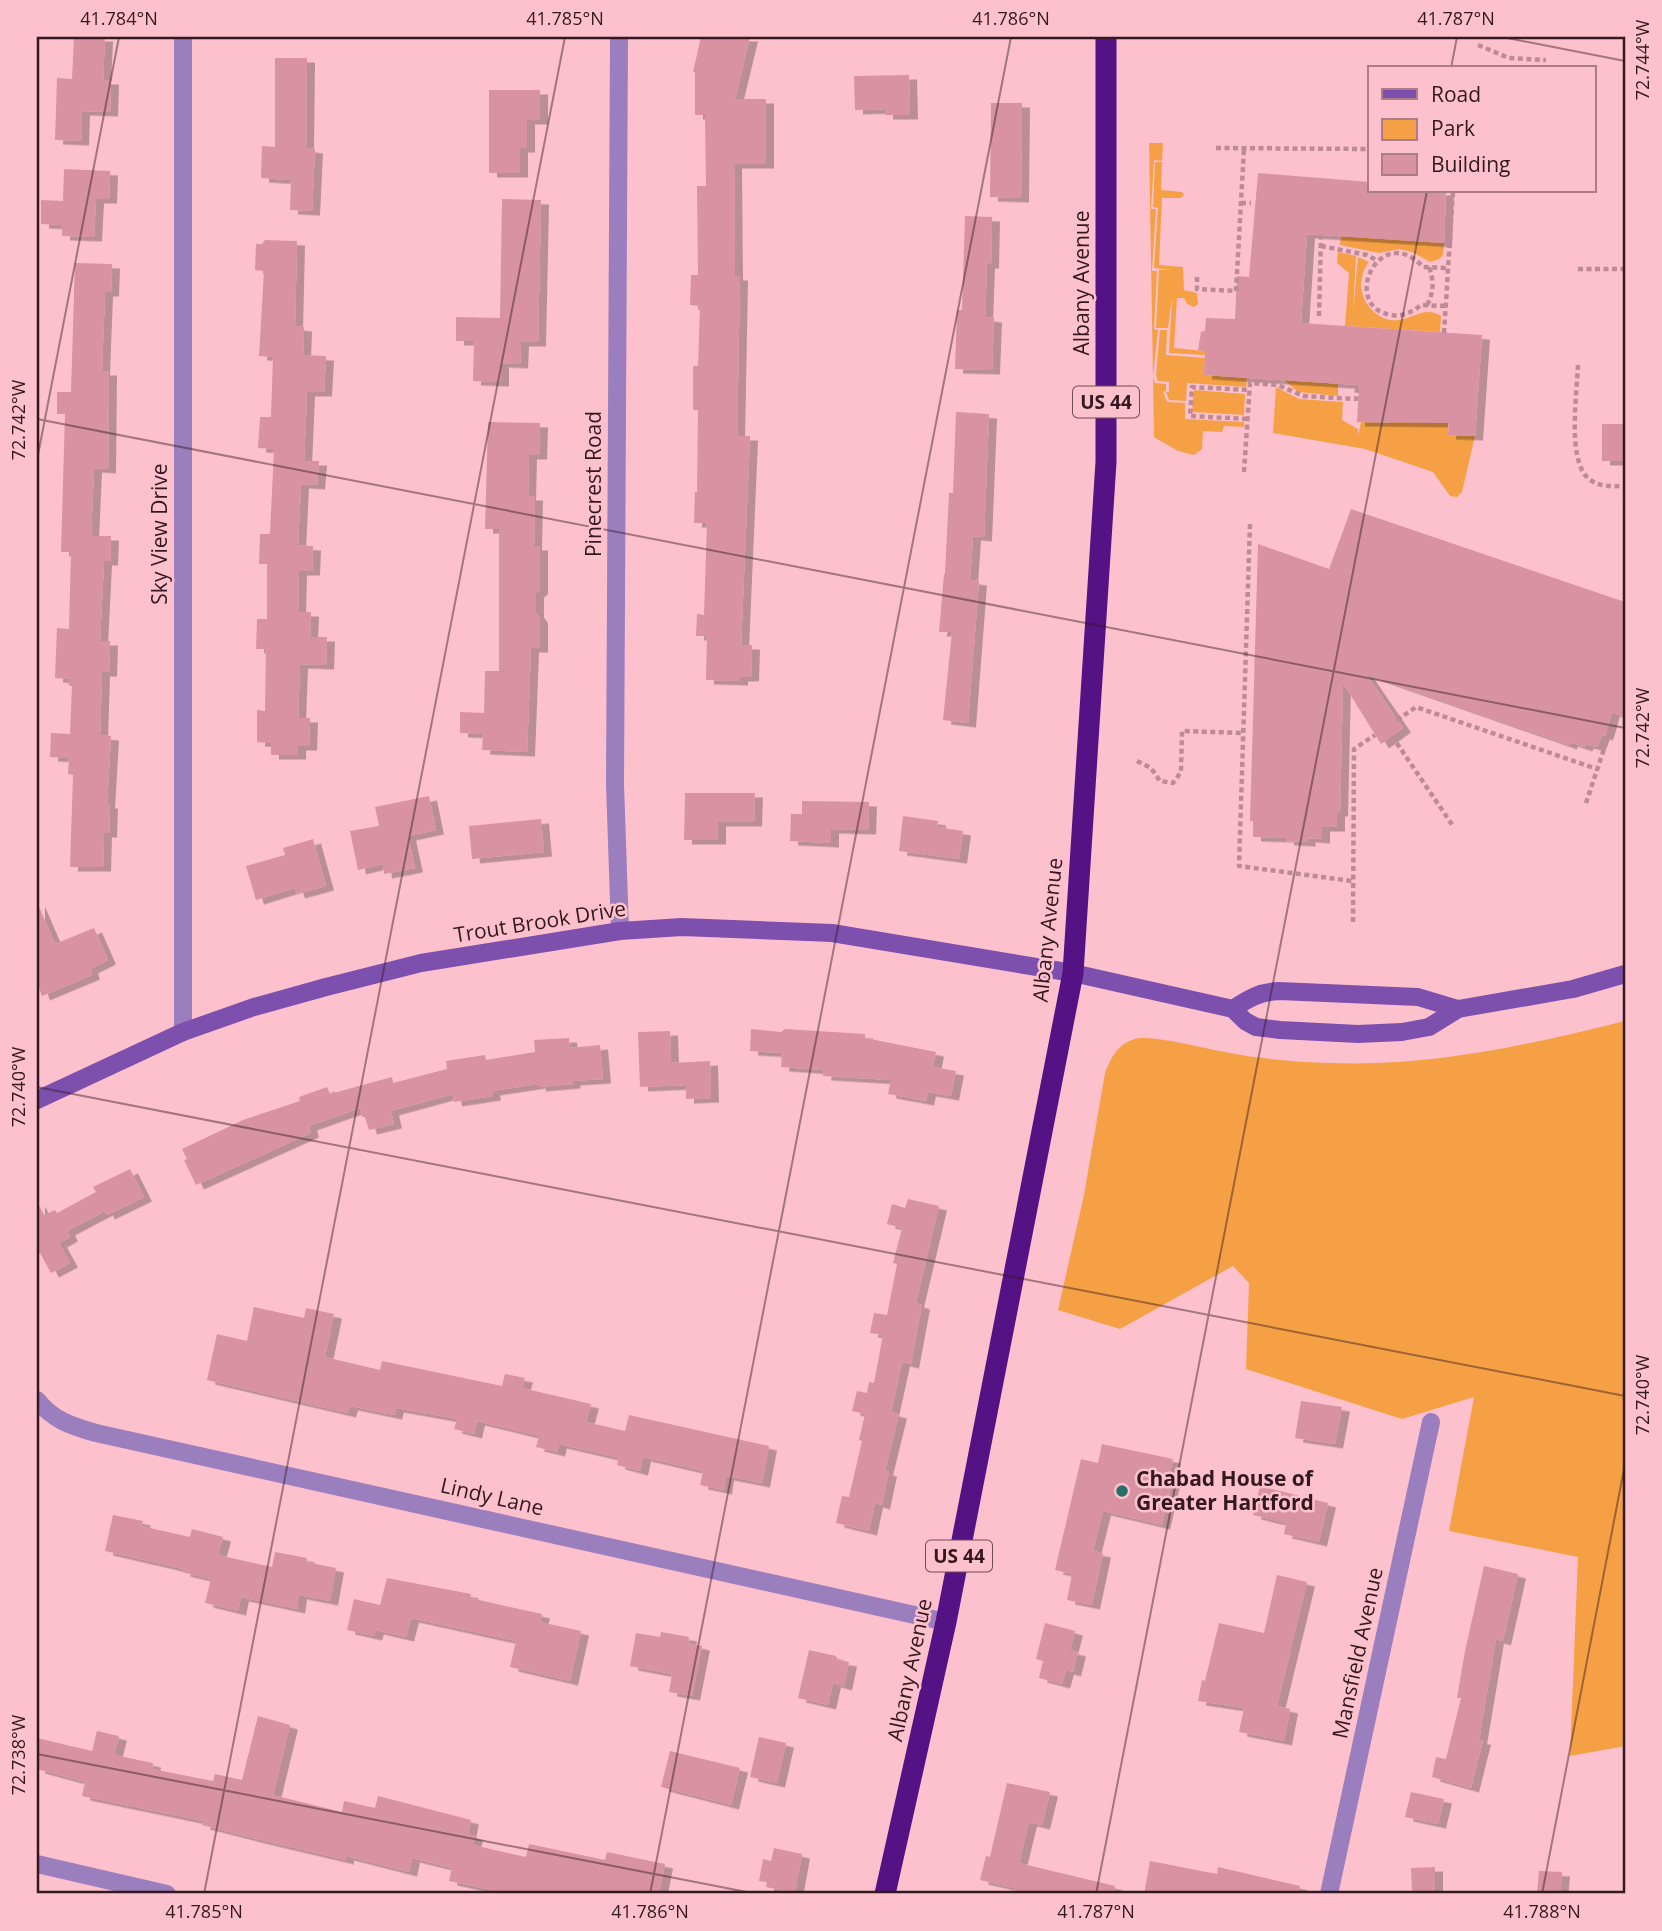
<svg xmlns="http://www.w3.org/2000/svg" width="1662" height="1931" font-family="'Open Sans',sans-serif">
	<defs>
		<filter id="shadow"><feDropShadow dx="8" dy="4.5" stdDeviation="0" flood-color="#0004"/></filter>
	</defs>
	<rect width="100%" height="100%" fill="#fdc1ce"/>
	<!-- green -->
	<path fill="#f5a044" d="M1149 143H1163L1162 161 1154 160 1151 209H1156L1152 271H1157L1154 329 1158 330 1153 377 1155 383 1166 384V391L1163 392 1167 402 1185 403V419L1244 422V427L1224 426 1222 432 1203 431 1202 449 1194 455 1178 451 1154 437Z
		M1155 162H1162L1161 190 1182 192 1184 195 1181 198H1162L1159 265 1183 267 1184 290 1197 293 1198 304 1194 307 1187 304 1184 298H1177L1174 348 1205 351V355L1169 353 1172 297 1168 328H1156L1159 270H1170L1154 268 1158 208 1153 207Z
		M1341 236 1444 243 1443 255 1439 259 1430 262 1412 252 1399 249 1379 253 1340 245Z
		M1338 252 1356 256 1353 312 1358 257 1369 262C1364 268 1362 275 1361 283 1361 292 1364 301 1370 308 1399 339 1418 300 1441 316L1440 332 1345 326 1349 273 1337 263Z
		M1160 330H1167L1166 355 1205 358 1204 375 1247 378 1246 387 1187 383 1186 401 1169 400 1166 392H1169V382L1158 381 1156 375Z
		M1284 380 1338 384V396L1298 392Z
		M1276 387 1299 399 1343 402 1342 420 1358 429V436L1361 422 1389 423 1391 421 1448 423V435L1475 436 1462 492 1457 497 1450 496 1433 472 1365 449 1273 433Z
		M1194 390 1245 394 1244 415 1192 412Z
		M1625 1021V1746L1570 1756 1578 1557 1449 1531 1474 1397 1402 1419 1246 1369 1249 1283 1233 1266 1120 1329 1058 1310 1084 1195 1105 1073C1111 1058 1117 1044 1135 1039 1152 1034 1209 1050 1230 1053 1262 1059 1297 1062 1330 1063 1431 1067 1528 1045 1625 1021Z"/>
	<!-- building -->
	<path fill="#d892a2" filter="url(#shadow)" d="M74 37H105L103 80H111L110 112 82 111 81 141 55 140 57 78 72 79Z
		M701 37H750L735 99H766V164H734L735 276H740L737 436H750L741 645H752L751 677H740V681L706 680 707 636H696L697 614 704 615 707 523H694L695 492H697L698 410H693V366H698L700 306 690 305 691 275H698L697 186H706L705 115H695V72H693Z
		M275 58H307L306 148 315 149 312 211 290 210 291 180 261 178 262 146 275 147Z
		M909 75 910 115H885V109L855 110 854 76Z
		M489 90H540V120H527V148H520V173H489Z
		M991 103H1022L1021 198 990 197Z
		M64 169 110 171 109 199H96L94 237 62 236V225L41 224V200L63 201Z
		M1258 173 1370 182V191H1446L1444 243 1307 234 1301 323 1482 335 1475 436 1448 435 1449 423 1357 422 1359 385 1204 375 1205 351 1198 350 1201 332 1205 331 1206 318 1235 319 1237 276 1249 277Z
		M502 199 541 200 538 342H521L520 364 501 363V382L473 381 474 341H456V317L500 318Z
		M965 216 992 217 991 264H987L985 317 994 318 992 370 955 369 957 310H962Z
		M265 240 297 241 295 326 304 327 303 355 326 356 324 392H307L304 461H319L317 485 301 484 298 545 313 546 312 571H299L298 612H311L310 637H327L326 665 300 664 298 718H310L309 746H298V755H271V743L257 742V710L265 711 266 649H256L257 619H267V564H259L260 534H270L274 449 258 448 260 417H271L273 357 259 356 264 271 255 270 256 244H262Z
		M75 263 112 264 111 292H105L103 343 102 371H109L108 469 94 468 91 536H111L110 561H104L100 641H110L109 672H102L100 735 111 736 107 804H110L109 833H104L103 867H70L73 775 68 774 69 758 50 757 51 733 70 734 72 686H69V679L55 678 57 628 69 629 71 552H61L65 414H57V392H71Z
		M956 412 989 414 984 537 973 536 970 580 979 581 968 723 943 720 952 632H939L944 574H945L949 493H953Z
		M488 422 540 423 539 455H529L528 496H535L534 546H540V590L536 593V613L540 619V648H531L527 752 482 750 483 734 460 733V712L484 713 485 671H499V529H485Z
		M1602 424H1625V461H1602Z
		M1351 509 1625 602V717L1612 712 1605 736 1602 735 1597 747 1586 744 1584 747 1570 742 1569 745 1366 674 1403 728 1381 744 1343 683 1340 812H1337V827H1322V839L1307 838 1308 842 1286 841V838L1253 837V821H1250L1258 544 1329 569Z
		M685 793H755L754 822H718V840H684Z
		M429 796 436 830 408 836 415 868 384 874 383 864 358 870 350 831 379 826 375 807Z
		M802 801 869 802 868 830 831 829V843L790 841 791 814H802Z
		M903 816 938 821 937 827 963 831 959 859 899 851Z
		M541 819 544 852 472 859 469 826Z
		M313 839 326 886 297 894 295 888 256 900 246 866 285 855 283 848Z
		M37 902 55 944 94 928 108 960 90 969 92 975 42 996 37 982Z
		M751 1029 781 1032 785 1029 865 1034V1038L936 1052 933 1067 956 1071 951 1096 928 1092 926 1101 888 1094 891 1080 823 1076 824 1070 781 1067 782 1053 750 1051Z
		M670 1031 671 1063 710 1061 711 1098 686 1099V1085L640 1087 638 1032Z
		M569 1038 570 1048 600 1045 603 1079 572 1081 573 1084 538 1087V1084L492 1091 493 1096 454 1102 453 1094 391 1111 394 1124 369 1130 365 1117H362L360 1108 309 1126 311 1133 196 1185 184 1160 187 1159 182 1149 243 1120 300 1101 299 1097 327 1087 330 1094 392 1077 393 1083 447 1069 446 1061 485 1055 486 1060 535 1052 534 1040Z
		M130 1169 144 1197 107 1215 105 1211 67 1231 70 1237 59 1243 70 1263 51 1273 40 1253 37 1255V1202L44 1215 55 1210 57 1213 96 1192 93 1187Z
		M908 1199 939 1206 916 1303 922 1305 911 1364 902 1362 891 1412 899 1414 885 1471 889 1472 882 1505 875 1503 869 1531 836 1523 842 1496 849 1497 862 1441 859 1440 865 1414 852 1411 857 1391 867 1393 869 1382 874 1383 883 1335 870 1333 874 1313 887 1315 897 1264 893 1263 902 1228 887 1224 892 1204 905 1208Z
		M254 1307 304 1318 306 1308 334 1314 325 1357 380 1370 382 1361 502 1386 505 1374 525 1378 522 1388 591 1404 586 1422 625 1431 629 1415 769 1446 762 1483 726 1476 724 1490 700 1485 703 1471 643 1457 640 1471 617 1465 619 1458 559 1444 557 1452 536 1447 539 1436 477 1421 474 1434 454 1429 457 1419 396 1408 394 1415 350 1406 348 1413 207 1380 217 1334 247 1341Z
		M1301 1401 1342 1407 1335 1444 1295 1438Z
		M1102 1444 1173 1459 1169 1477 1173 1478 1162 1525 1103 1511 1093 1551 1103 1553 1092 1605 1067 1600 1072 1574 1055 1570 1081 1459 1098 1463Z
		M1260 1486 1328 1503 1319 1542 1284 1534 1286 1523 1253 1515Z
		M113 1515 143 1521 141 1526 190 1537 192 1529 223 1537 218 1555 272 1567 275 1552 307 1558 306 1562 336 1568 330 1601 299 1595 297 1609 241 1597 238 1611 205 1603 211 1579 182 1572 183 1569 105 1551Z
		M1484 1566 1518 1574 1503 1641 1496 1639 1479 1740H1483L1471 1788 1432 1777 1436 1757 1446 1759 1461 1698H1457L1465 1651Z
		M1277 1575 1307 1582 1277 1706 1290 1709 1284 1741 1239 1732 1244 1708 1198 1701 1202 1680 1205 1681 1219 1623 1264 1633Z
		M387 1578 471 1594 470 1598 542 1614 540 1622 581 1631 570 1681 510 1667 516 1641 411 1618 406 1637 376 1630 374 1636 347 1630 354 1599 380 1605Z
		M1045 1623 1075 1631 1070 1650 1078 1652 1073 1672 1066 1670 1062 1684 1039 1678 1043 1661 1036 1659Z
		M661 1632 689 1637 688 1643 702 1646 692 1696 669 1692 672 1674 630 1666 636 1633 660 1637Z
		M809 1650 836 1656 838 1660 849 1662 844 1686 833 1683 828 1705 798 1698Z
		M258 1716 290 1725 273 1795 342 1812 344 1801 375 1808 378 1796 471 1820 468 1834 475 1836 473 1845 526 1857 529 1844 605 1860 607 1852 665 1864 659 1894H510L449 1881 452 1868 412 1858 409 1872 346 1856V1860L261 1840 202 1825 203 1821 82 1796 85 1782 37 1769V1738L92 1751 97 1731 119 1736 114 1755 153 1763 152 1769 213 1781 215 1774 242 1780Z
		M759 1737 786 1743 777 1783 750 1777Z
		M670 1751 740 1768 731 1805 661 1787Z
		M1007 1783 1050 1792 1042 1825 1029 1822 1019 1863 1115 1886 1114 1894H1014L1015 1888 980 1880 986 1856 990 1857Z
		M1411 1792 1444 1799 1438 1824 1405 1817Z
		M774 1848 802 1854 795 1893 766 1887 767 1882 759 1881 763 1859 771 1861Z
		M1150 1861 1217 1874 1218 1867 1300 1886 1299 1894H1144Z
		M1435 1867V1894H1412L1411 1868Z
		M1539 1871 1562 1872 1560 1894H1537Z"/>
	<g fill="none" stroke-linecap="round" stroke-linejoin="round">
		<!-- path -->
		<path stroke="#bd8b96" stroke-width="4.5" stroke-dasharray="5 3.5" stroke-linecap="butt" d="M1478 45 1509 58 1546 60
			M1216 148 1370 149
			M1241 203H1251
			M1321 246 1367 255 1378 261
			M1578 269H1625
			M1197 277V289L1236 291
			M1236 291 1244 148
			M1427 305C1434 292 1434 281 1429 267
			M1445 306 1421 305C1412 312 1403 317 1391 315 1339 306 1380 220 1423 267L1448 268
			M1319 316 1321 237
			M1444 333 1453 191
			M1578 365C1577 392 1567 460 1588 478 1599 488 1612 486 1625 486
			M1247 419 1190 416 1192 387 1249 390
			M1244 472 1250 383 1278 385 1303 396 1356 399 1357 389 1362 390
			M1250 524 1239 866 1352 881
			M1397 720 1416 707 1597 769
			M1392 736 1453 826
			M1137 761 1151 768 1160 781 1173 783 1181 772 1182 731 1244 733
			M1586 803 1614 719
			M1353 922 1354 749 1375 735"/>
		<!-- street -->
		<path stroke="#9a7ebd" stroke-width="18" d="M183 37V1032
			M619 37 615 784 620 931
			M37 1400C53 1420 71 1426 96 1433L946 1622
			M37 1864 167 1894
			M1329 1894 1431 1422"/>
		<!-- secondary -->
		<path stroke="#7e50ae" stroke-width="18" d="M1233 1009C1249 998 1260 992 1279 991L1418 997 1458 1009
			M37 1100 183 1032 254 1007 326 987 421 963 620 931 682 927 832 933 1073 973 1233 1009 1245 1021 1256 1027 1280 1030 1358 1034 1402 1032 1429 1027 1458 1009 1573 989 1625 974"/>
		<!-- highway -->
		<path stroke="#541285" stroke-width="21" d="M885 1894 946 1622 1073 973 1106 462V37"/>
	</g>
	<!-- ticks -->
	<path fill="none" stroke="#33181f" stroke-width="2" stroke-opacity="0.45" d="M1502 37 1625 61M1451 68 1457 37M37 419 1625 728M37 460 119 37M37 1087 1625 1396M37 1754 757 1894M204 1894 565 37M650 1894 1011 37M1096 1894 1427 191M1542 1894 1625 1464"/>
	<!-- markers -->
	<circle fill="#276f67" stroke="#fdc1ce" stroke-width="2.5" cx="1122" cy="1491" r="7"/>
	<g text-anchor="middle" stroke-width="5" stroke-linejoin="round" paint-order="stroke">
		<!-- shield labels -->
		<g fill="#fdc1ce" stroke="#704b54" stroke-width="2">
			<rect x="1073" y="386.5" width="66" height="31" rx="5"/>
			<rect x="926" y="1540.5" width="66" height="31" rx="5"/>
		</g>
		<g font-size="19" font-weight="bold" fill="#33181f">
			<text x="1106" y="409">US 44</text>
			<text x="959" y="1563">US 44</text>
		</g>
		<!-- street labels -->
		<g font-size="21" fill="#33181f" stroke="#fdc1ce">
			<text transform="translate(1082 283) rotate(-90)" y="7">Albany Avenue</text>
			<text transform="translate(594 484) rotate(-90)" y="7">Pinecrest Road</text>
			<text transform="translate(160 534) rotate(-90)" y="7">Sky View Drive</text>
			<text transform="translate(540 922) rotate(-9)" y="7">Trout Brook Drive</text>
			<text transform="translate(1048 930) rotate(-84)" y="7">Albany Avenue</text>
			<text transform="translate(492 1497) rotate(13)" y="7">Lindy Lane</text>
			<text transform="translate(1358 1653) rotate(-78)" y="7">Mansfield Avenue</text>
			<text transform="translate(910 1670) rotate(-78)" y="7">Albany Avenue</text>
		</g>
		<!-- poi labels -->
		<g font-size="21" font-weight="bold" fill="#33181f" stroke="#fdc1ce" text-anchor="start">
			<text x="1136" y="1486">Chabad House of<tspan x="1136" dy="24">Greater Hartford</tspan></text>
		</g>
	</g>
	<!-- border -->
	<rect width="1662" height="1931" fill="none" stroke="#fdc1ce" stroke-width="77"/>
	<!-- legend -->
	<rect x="1368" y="66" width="228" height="126" fill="#fdc1ce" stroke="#ac7d88" stroke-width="2"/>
	<rect x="1382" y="89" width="35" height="10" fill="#7e50ae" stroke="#ac7d88" stroke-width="2"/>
	<text x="1431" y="102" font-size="21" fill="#33181f">Road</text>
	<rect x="1382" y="119" width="35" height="21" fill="#f5a044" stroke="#ac7d88" stroke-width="2"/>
	<text x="1431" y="136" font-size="21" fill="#33181f">Park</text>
	<rect x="1382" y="154" width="35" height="21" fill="#d892a2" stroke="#ac7d88" stroke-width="2"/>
	<text x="1431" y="172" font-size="21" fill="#33181f">Building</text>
	<rect x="38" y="38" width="1586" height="1854" fill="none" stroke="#33181f" stroke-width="2.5"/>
	<g font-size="18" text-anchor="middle" fill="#33181f">
		<text x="119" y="25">41.784°N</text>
		<text x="565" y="25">41.785°N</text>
		<text x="1011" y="25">41.786°N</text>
		<text x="1456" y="25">41.787°N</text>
		<text transform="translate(1643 60) rotate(-90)" y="6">72.744°W</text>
		<text transform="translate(19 420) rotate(-90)" y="6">72.742°W</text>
		<text transform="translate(1643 728) rotate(-90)" y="6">72.742°W</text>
		<text transform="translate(19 1087) rotate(-90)" y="6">72.740°W</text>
		<text transform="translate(1643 1395) rotate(-90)" y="6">72.740°W</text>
		<text transform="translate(19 1755) rotate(-90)" y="6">72.738°W</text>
		<text x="204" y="1918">41.785°N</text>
		<text x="650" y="1918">41.786°N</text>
		<text x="1096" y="1918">41.787°N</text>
		<text x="1542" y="1918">41.788°N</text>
	</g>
</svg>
